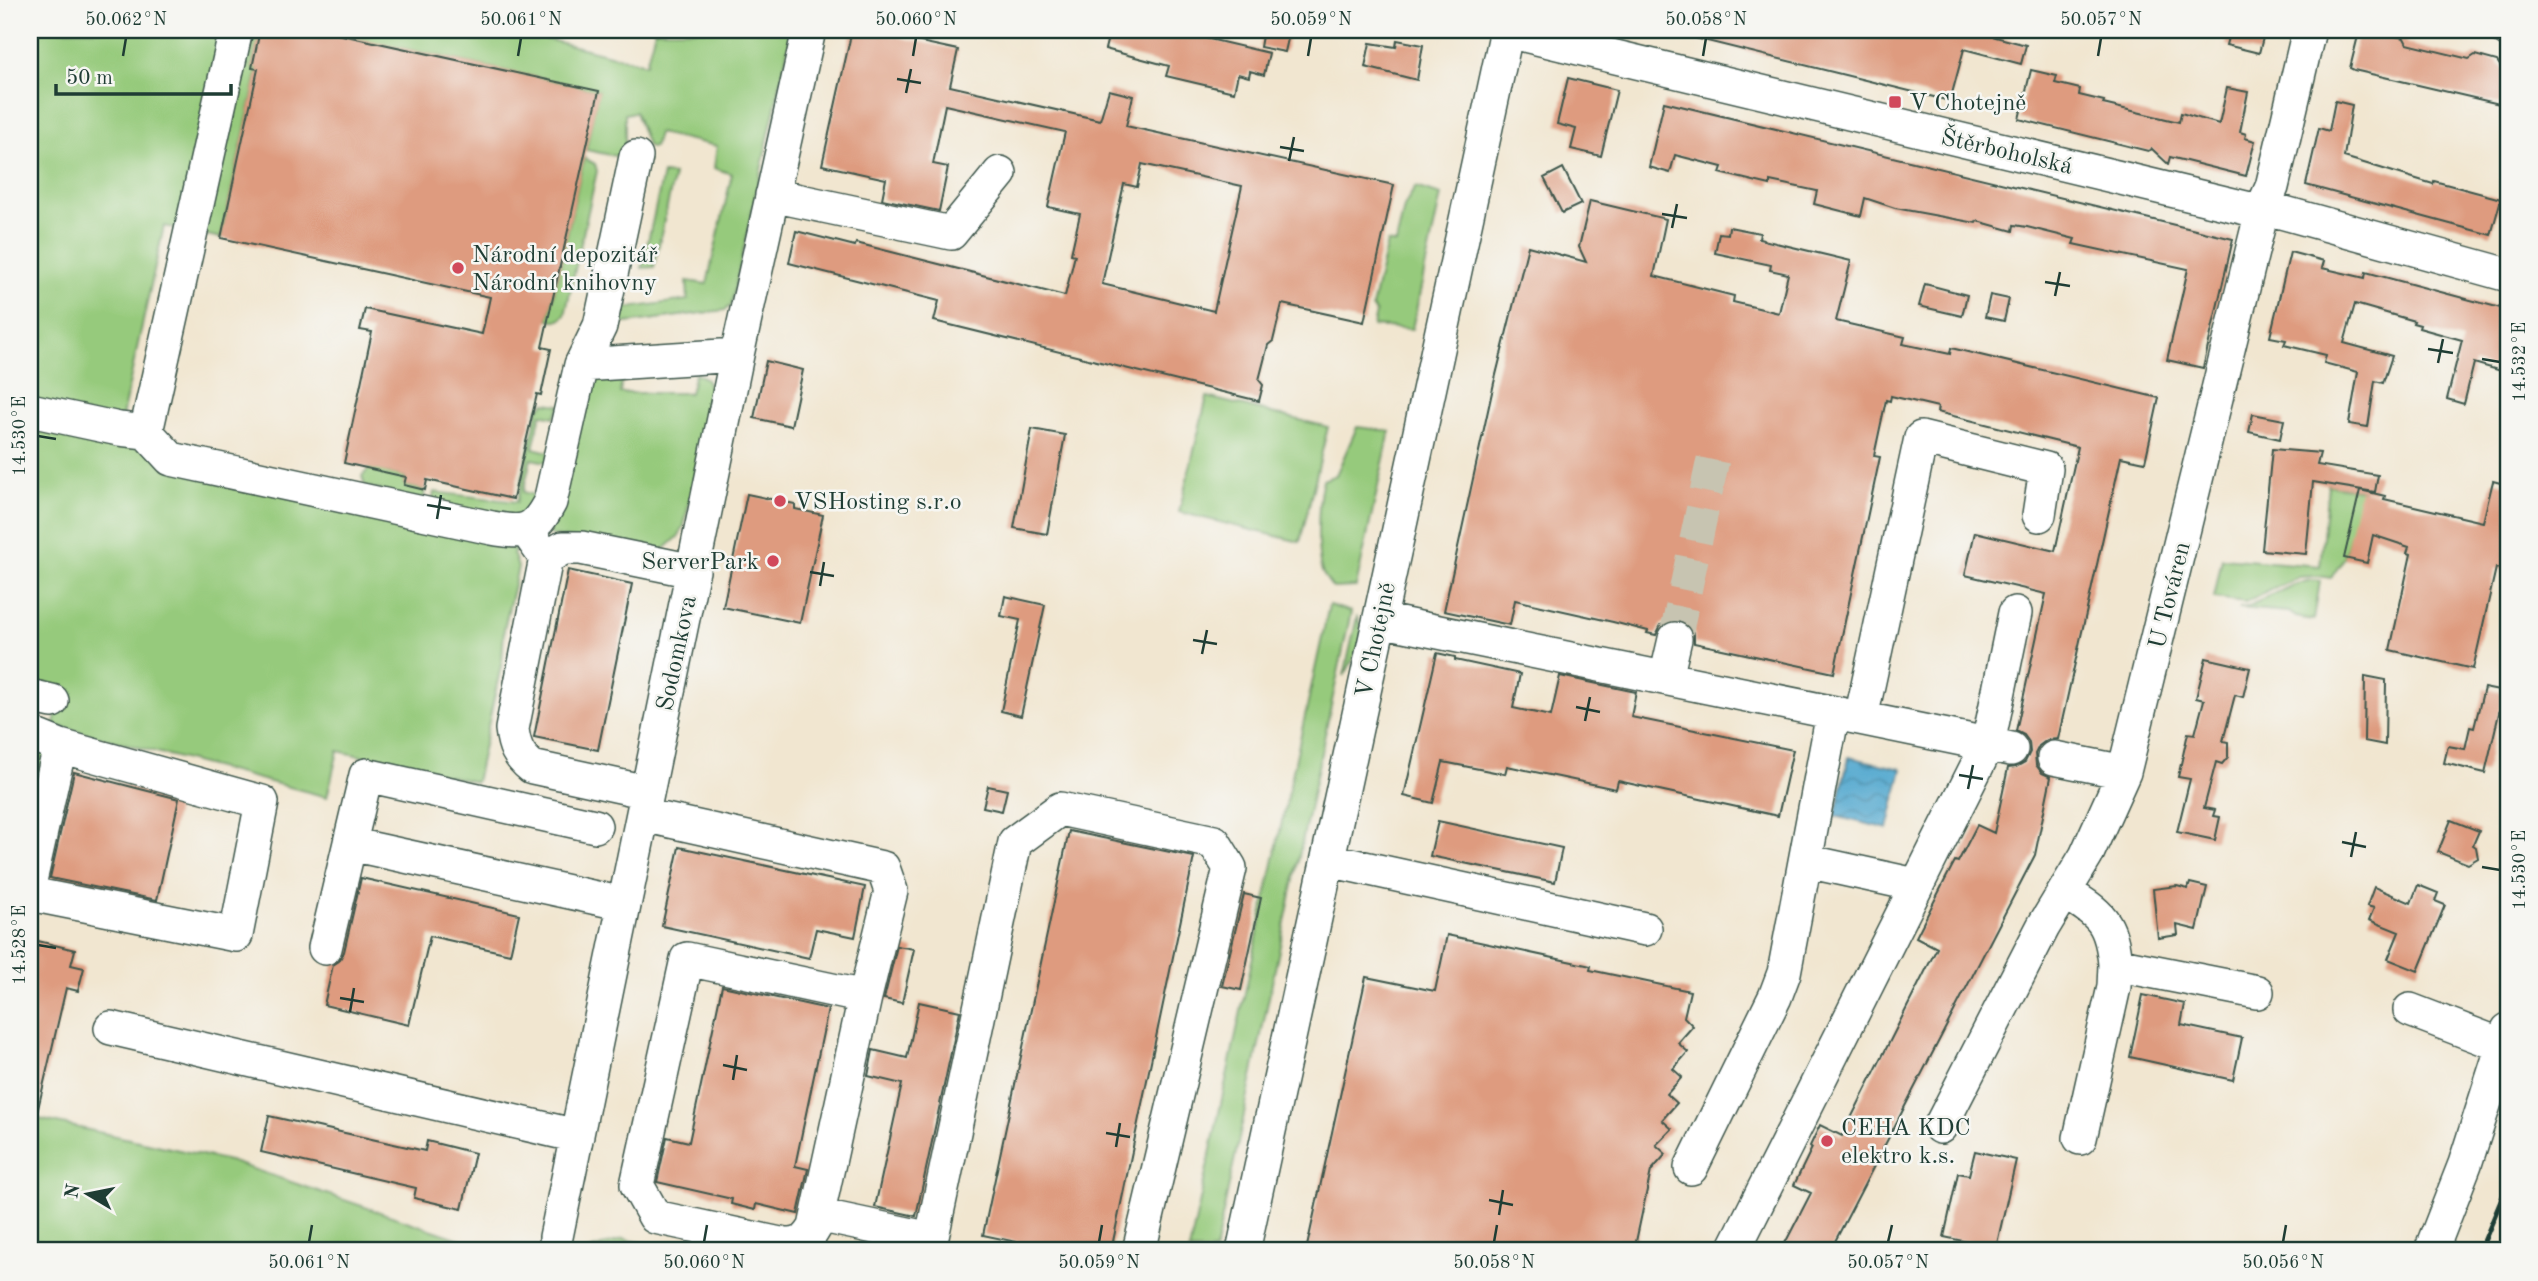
<svg xmlns="http://www.w3.org/2000/svg" width="2538" height="1281" font-family="'Old Standard TT',serif">
	<defs>
		<pattern id="forest-crowns" width="20" height="18" patternUnits="userSpaceOnUse" patternTransform="scale(1.75)"><rect width="20" height="18" fill="#78ae6b"/><path d="M2 6a3 3 0 1 1 6 0M12 15a3 3 0 1 1 6 0" fill="none" stroke="#628f59"/></pattern>
		<pattern id="water-waves" width="16" height="10" patternUnits="userSpaceOnUse" patternTransform="scale(1.75)"><rect width="16" height="10" fill="#53a8cf"/><path d="M0 5q4-4 8 0t8 0" fill="none" stroke="#448aa9"/></pattern>
	</defs>
	<rect width="100%" height="100%" fill="#f6f6f2"/>
	<filter id="ink" filterUnits="userSpaceOnUse"><feTurbulence type="fractalNoise" baseFrequency=".0143" numOctaves="2"/><feDisplacementMap in="SourceGraphic" scale="14" xChannelSelector="R" yChannelSelector="G"/><feConvolveMatrix kernelMatrix="1 2 1 2 8 2 1 2 1" color-interpolation-filters="sRGB"/></filter>
	<filter id="wash" filterUnits="userSpaceOnUse"><feTurbulence type="fractalNoise" baseFrequency=".00686" numOctaves="4" result="noise"/><feDisplacementMap in="SourceGraphic" scale="28" xChannelSelector="R" yChannelSelector="G"/><feGaussianBlur stdDeviation="1.57" result="paint"/><feColorMatrix in="noise" values="0 0 0 0 0 0 0 0 0 0 0 0 0 0 0 0 0 1.4 0 .05"/><feComposite in="paint" operator="in"/></filter>
	<g filter="url(#wash)">
		<rect width="100%" height="100%" fill="#f1e6d0"/>
		<!-- grass -->
		<path fill="#96ca7b" stroke="#5a8458" stroke-width="2" d="M30 30H260L252 67 258 69 221 238 164 226 121 421 30 402Z
			M319 30H510L646 64 655 30H792L731 306 725 310 611 325 624 293 628 308 688 300 687 281 707 284 732 174 714 168 717 146 658 133 654 147 650 148 647 145 635 112 625 114V158L586 150 598 91Z
			M584 158 595 164 597 171 565 315 560 320H548Z
			M663 174 674 175 654 267 642 268Z
			M1415 187 1441 195 1412 329 1373 326 1376 313 1372 307 1387 242 1396 244 1404 207Z
			M695 373 705 378 713 393 684 526 679 536 660 553 553 536 548 533 588 388 596 377 623 374 620 393H690Z
			M1207 397 1328 427 1300 542 1179 512Z
			M545 403 561 405 554 417 541 414 533 448 549 452 547 462 531 459 523 492 538 496 519 519 432 505 434 492 517 502 538 409Z
			M30 418 504 543 516 551 513 553 518 567 504 629 502 661 476 782 338 751 327 797 54 725 61 690 30 682Z
			M1357 427 1390 431 1356 587 1333 588C1330 584 1326 579 1323 574 1315 558 1318 498 1323 480L1336 475Z
			M370 468 406 477 404 485 425 490 423 502 365 486 362 476Z
			M2328 485 2363 490 2344 558 2331 578 2318 576 2300 577 2245 602 2214 598 2222 558 2320 566Z
			M2311 580 2320 581 2314 620 2296 617 2289 612 2239 608 2247 607 2293 585Z
			M1329 605 1351 612 1215 1251H1189Z
			M1357 617C1369 638 1354 657 1344 676Z
			M30 746 50 750 30 844Z
			M30 1117 229 1161 495 1251H74L30 1241Z
			M623 1239 680 1251H587Z"/>
		<!-- forest -->
		<path fill="url(#forest-crowns)" stroke="#4c7650" stroke-width="2" d="M30 1241 74 1251H30Z"/>
		<!-- water -->
		<path fill="url(#water-waves)" stroke="#397282" stroke-width="2" d="M1849 757 1902 769 1888 829 1835 816Z"/>
		<g id="blocks">
			<!-- building -->
			<path fill="#de9b7f" fill-rule="evenodd" d="M260 30H319L599 91 542 347 551 349 541 395 537 394 513 499 427 480 425 490 404 485 406 477 344 463 372 332 360 330 365 309 482 334 490 297 221 238 258 69 252 68Z
				M852 30H865L958 50 950 86 1100 120 1109 90 1133 96 1126 126 1394 185 1364 322 1282 304 1273 341 1268 345 1259 380 1263 385 1259 401 934 321 939 301 789 263 796 231 855 246 856 243 1065 296 1075 255 1071 254 1080 214 1048 207 1065 132 945 105 933 164 948 167 939 211 882 199 886 179 822 165ZM1142 164 1242 186 1214 311 1102 284 1124 184 1137 187Z
				M1110 30H1171L1269 53 1264 75 1250 71 1249 77 1238 74 1234 92 1166 76 1169 66 1105 49Z
				M1263 30H1290L1285 52 1260 47Z
				M1691 30H1969L2026 45 2021 64 1964 49 1950 101 1691 37Z
				M2230 30H2265L2259 53 2226 45Z
				M2359 32 2373 35 2378 32 2404 38 2407 44 2469 59 2475 55 2497 61 2501 67 2508 69V106L2354 70 2350 68Z
				M1397 40 1423 45 1417 80 1365 67 1370 43 1396 47Z
				M2031 70 2057 76 2055 83 2080 89 2079 95 2104 101 2103 104 2179 122 2181 113 2219 124 2227 88 2248 92 2240 132 2246 134 2245 138 2255 141 2246 176 2170 157 2168 164 2152 149 2148 151 2019 119Z
				M1568 78 1617 90 1601 156 1571 149 1576 129 1557 124Z
				M2335 101 2352 105 2344 157 2433 184 2434 181 2501 199 2491 235 2306 185 2319 128 2329 131Z
				M1664 102 2233 239 2203 368 2167 360 2188 269 2073 244 2075 239 2027 227 2014 225 2013 231 1977 221 1976 223 1895 208 1865 198 1861 216 1814 204 1817 191 1770 181V185L1720 173 1722 167 1675 155 1670 173 1649 167Z
				M1563 168 1581 204 1562 213 1544 178Z
				M1590 201 1666 219 1654 276 1734 296 1733 302 1779 313 1788 274 1770 270 1771 265 1715 253 1719 233 1728 234 1729 227 1760 233 1759 239 1851 261 1836 321 1905 337 1903 344 1950 354 1951 348 2159 398 2145 462 2121 457 2058 739 2047 740 2039 746 2035 754 2036 765 2042 773 2051 777 2035 855 1830 1251H1781L1811 1193 1794 1185 1812 1148 1810 1146 1820 1125 1842 1136 1937 948 1916 937 1945 880 1955 861 1958 862 1977 825 1994 833 2008 768 2016 767 2025 762 2030 752 2029 742 2024 735 2016 731 2046 594 1965 575 1975 532 2055 551 2078 447 1937 412 1938 407 1891 396 1890 401 1886 400 1874 456 1880 457 1834 673 1694 643V634L1689 625 1679 620H1670L1661 625 1656 635 1647 633 1648 631 1613 622 1515 600 1510 625 1444 611 1494 383 1528 246 1586 262 1579 247Z
				M2290 252 2324 261 2322 268 2365 278 2366 272 2508 310V373L2474 363 2464 404 2447 399 2462 340 2419 328 2420 325 2413 323 2414 321 2355 304 2344 343 2392 356 2383 383 2375 381 2368 427 2349 424 2358 372 2324 363 2326 355 2284 345 2286 340 2270 337Z
				M1925 284 1967 295 1962 316 1919 306Z
				M1990 295 2009 299 2004 321 1985 317Z
				M766 361 803 370 791 426 754 418Z
				M2253 414 2284 420 2280 439 2249 432Z
				M1032 429 1065 435 1047 534 1014 528Z
				M2272 449 2320 453 2317 465 2378 475 2375 492 2313 482 2306 554 2262 550Z
				M2493 481 2508 485V571L2496 568 2473 669 2390 650 2411 554 2407 553 2409 547 2373 535 2367 563 2344 558 2360 490 2385 496 2384 499 2483 522Z
				M747 494 795 504V509L823 515 800 623 723 607Z
				M568 570 632 584 598 750 534 737Z
				M1005 596 1045 605 1021 716 1001 711 1020 620 1001 616Z
				M1437 653 1455 657V660L1520 674 1513 708 1551 716 1560 676 1636 692 1631 717 1793 750 1778 816 1618 781 1616 789 1507 766 1505 774 1443 762 1433 803 1404 796Z
				M2206 658 2250 668 2243 697 2235 695 2223 741 2228 742V757L2222 764 2216 762 2204 808 2215 810 2213 816 2220 817 2215 840 2177 832 2190 779 2178 777 2188 733 2195 734 2204 700 2196 698Z
				M2365 676 2386 680 2385 745 2364 741Z
				M2484 688 2504 692 2485 773 2444 763 2448 746 2465 749 2470 727 2474 728Z
				M74 772 179 799 157 900 50 878Z
				M988 786 1007 790 1002 811 983 807Z
				M2451 820 2479 831 2473 845 2476 847 2478 858 2468 864 2438 852Z
				M1438 821 1562 848 1555 882 1430 856Z
				M1069 831 1194 857 1111 1251H1059L983 1235Z
				M679 847 865 887 855 937 816 929 809 958 662 926Z
				M361 878 519 914 510 954 430 936 409 1025 324 1005 333 965 339 961 344 952Z
				M2190 883 2207 887 2197 930 2177 925 2178 935 2158 938 2153 889 2177 886 2188 889Z
				M2418 885 2438 893 2435 901 2445 905 2418 971 2388 959 2399 932 2369 920 2374 908 2367 906 2374 887 2411 903Z
				M1244 894 1261 898 1241 990 1222 986Z
				M1447 935 1591 966 1590 970 1690 991 1684 1017 1693 1026 1678 1043 1688 1052 1673 1069 1682 1077 1667 1094 1677 1103 1662 1120 1672 1129 1656 1145 1666 1154 1651 1171 1634 1251H1306L1366 977 1435 991Z
				M34 940 75 950 71 965 84 968 78 991 66 988 37 1113 30 1112V958Z
				M897 946 914 949 902 1003 884 999Z
				M722 986 828 1009 795 1166 808 1169 798 1214 756 1204 755 1210 731 1204 732 1199 657 1182 667 1137 689 1142Z
				M2143 995 2185 1004 2181 1025 2242 1038 2233 1080 2130 1057Z
				M919 1002 960 1011 916 1216 875 1207 902 1084 868 1076 873 1050 907 1058Z
				M269 1116 425 1151 427 1141 475 1153 462 1209 414 1198 416 1188 261 1152Z
				M1975 1151 2016 1160 1996 1248 1944 1237 1958 1173 1969 1175Z"/>
		</g>
	</g>
	<g filter="url(#ink)">
		<use href="#blocks" fill-opacity="0" stroke="#3e564b" stroke-width="2"/>
		<g fill="none" stroke-linecap="round" stroke-linejoin="round">
			<!-- minor-tunnel -->
			<path stroke="#c7c4b1" stroke-width="33" stroke-dasharray="33 17" stroke-linecap="butt" d="M1675 639 1715 450"/>
			<defs>
				<path id="minor" d="M1503 30 2250 209 2263 207 2508 275
					M2507 30H2508
					M772 195 951 233 1000 173
					M581 365 737 355
					M30 410 119 429 146 432 171 459 492 528C525 534 534 532 550 502L581 365 600 326 636 157
					M146 432 236 30
					M527 531 546 558 512 729C514 746 518 756 532 767L647 792
					M546 558 563 548H581L693 571
					M1380 620 2011 749
					M1666 678 1675 639
					M30 696 52 701
					M1861 718 1921 438 2046 469 2039 515
					M30 731 33 735 60 746 262 802 236 935 30 894
					M2054 758 2124 772
					M643 815 883 868 891 891 865 997 815 1227C808 1240 800 1246 785 1245L655 1217 637 1185 687 959 865 997
					M350 844 624 904
					M1328 860 1645 929
					M1806 861 1916 885
					M30 881 60 746
					M2065 892C2100 914 2111 920 2115 964
					M325 948 366 775 595 826
					M2410 1010 2504 1046
					M111 1028 577 1136
					M1940 1127 2043 927 2086 856 2124 772 2263 207 2272 187 2309 30
					M2080 1138 2114 987 2115 964 2257 992
					M1691 1168 1775 997 1784 973 1833 713
					M818 1215 931 1239
					M556 1237 737 355 809 30
					M929 1251 1015 842 1060 809 1214 842 1230 868 1139 1251
					M1243 1251 1507 30
					M1733 1251 1988 744 2015 613
					M2431 1251 2465 1164 2508 1030"/>
			</defs>
			<!-- minor casing -->
			<use href="#minor" stroke="#3e564b" stroke-width="36"/>
			<!-- minor -->
			<use href="#minor" stroke="#fff" stroke-width="33"/>
			<!-- rail -->
			<path stroke="#1f3d34" stroke-width="5" d="M2480 1251 2508 1184
				M2499 1251 2508 1229"/>
		</g>
	</g>
	<!-- ticks -->
	<path fill="none" stroke="#1f3d34" stroke-width="2.5" d="M123 56 126 38M518 56 521 38M913 56 916 38M1308 56 1311 38M1703 56 1706 38M2098 56 2101 38M897 79 921 83M906 93 911 69M1280 147 1304 151M1289 161 1294 137M1662 214 1687 218M1672 228 1677 204M2045 282 2070 286M2055 296 2060 272M2428 349 2453 353M2482 359 2500 362M2438 363 2443 339M38 436 56 439M427 505 451 509M437 519 441 495M810 572 834 576M820 586 824 562M1193 640 1217 644M1202 654 1207 630M1576 707 1600 712M1585 721 1590 697M1959 775 1983 779M1968 789 1973 765M2342 842 2366 847M2351 857 2356 832M2482 867 2500 870M38 945 56 948M340 998 364 1002M350 1012 354 988M723 1065 747 1070M733 1080 737 1055M1106 1133 1130 1137M1116 1147 1120 1123M1489 1200 1513 1205M1499 1215 1503 1190M309 1242 312 1225M704 1242 707 1225M1099 1242 1102 1225M1494 1242 1497 1225M1888 1242 1892 1225M2283 1242 2286 1225"/>
	<!-- markers -->
	<g fill="#d1495b" stroke="#f6f6f2" stroke-width="2.5">
		<rect x="1888" y="95" width="14" height="14" rx="3.5"/>
		<circle cx="458" cy="268" r="7"/>
		<circle cx="780" cy="501" r="7"/>
		<circle cx="773" cy="561" r="7"/>
		<circle cx="1827" cy="1141" r="7"/>
	</g>
	<g text-anchor="middle" stroke-width="5" stroke-linejoin="round" paint-order="stroke">
		<!-- poi labels -->
		<g font-size="24" fill="#1f3d34" stroke="#f6f6f2" text-anchor="start">
			<text x="1909" y="110">V Chotejně</text>
			<text x="472" y="262">Národní depozitář<tspan x="472" dy="28">Národní knihovny</tspan></text>
			<text x="794" y="509">VSHosting s.r.o</text>
			<text x="759" y="569" text-anchor="end">ServerPark</text>
			<text x="1841" y="1135">CEHA KDC<tspan x="1841" dy="28">elektro k.s.</tspan></text>
		</g>
		<!-- street labels -->
		<g font-size="24" fill="#1f3d34" stroke="#f6f6f2">
			<text transform="translate(2007 151) rotate(13)" y="8">Štěrboholská</text>
			<text transform="translate(2169 595) rotate(-76)" y="8">U Továren</text>
			<text transform="translate(1375 640) rotate(-78)" y="8">V Chotejně</text>
			<text transform="translate(676 653) rotate(-78)" y="8">Sodomkova</text>
		</g>
	</g>
	<!-- margin -->
	<rect width="2538" height="1281" fill="none" stroke="#f6f6f2" stroke-width="77"/>
	<!-- north arrow -->
	<g transform="translate(88 1194) rotate(280)" stroke="#f6f6f2" stroke-width="5" paint-order="stroke">
	<path d="M0-5L12 26L0 18L-12 26Z" fill="#1f3d34"/>
	<text y="-10" font-size="19" font-weight="bold" text-anchor="middle" fill="#1f3d34">N</text>
	</g>
	<!-- scale -->
	<path d="M56 84v10h175v-10" fill="none" stroke="#1f3d34" stroke-width="3.5"/>
	<text x="66" y="84" font-size="21" fill="#1f3d34" stroke="#f6f6f2" stroke-width="5" paint-order="stroke">50 m</text>
	<rect x="38" y="38" width="2462" height="1204" fill="none" stroke="#1f3d34" stroke-width="2.5"/>
	<g font-size="18" text-anchor="middle" fill="#1f3d34">
		<text x="126" y="25">50.062°N</text>
		<text x="521" y="25">50.061°N</text>
		<text x="916" y="25">50.060°N</text>
		<text x="1311" y="25">50.059°N</text>
		<text x="1706" y="25">50.058°N</text>
		<text x="2101" y="25">50.057°N</text>
		<text transform="translate(2519 362) rotate(-90)" y="6">14.532°E</text>
		<text transform="translate(19 436) rotate(-90)" y="6">14.530°E</text>
		<text transform="translate(2519 870) rotate(-90)" y="6">14.530°E</text>
		<text transform="translate(19 945) rotate(-90)" y="6">14.528°E</text>
		<text x="309" y="1268">50.061°N</text>
		<text x="704" y="1268">50.060°N</text>
		<text x="1099" y="1268">50.059°N</text>
		<text x="1494" y="1268">50.058°N</text>
		<text x="1888" y="1268">50.057°N</text>
		<text x="2283" y="1268">50.056°N</text>
	</g>
</svg>
